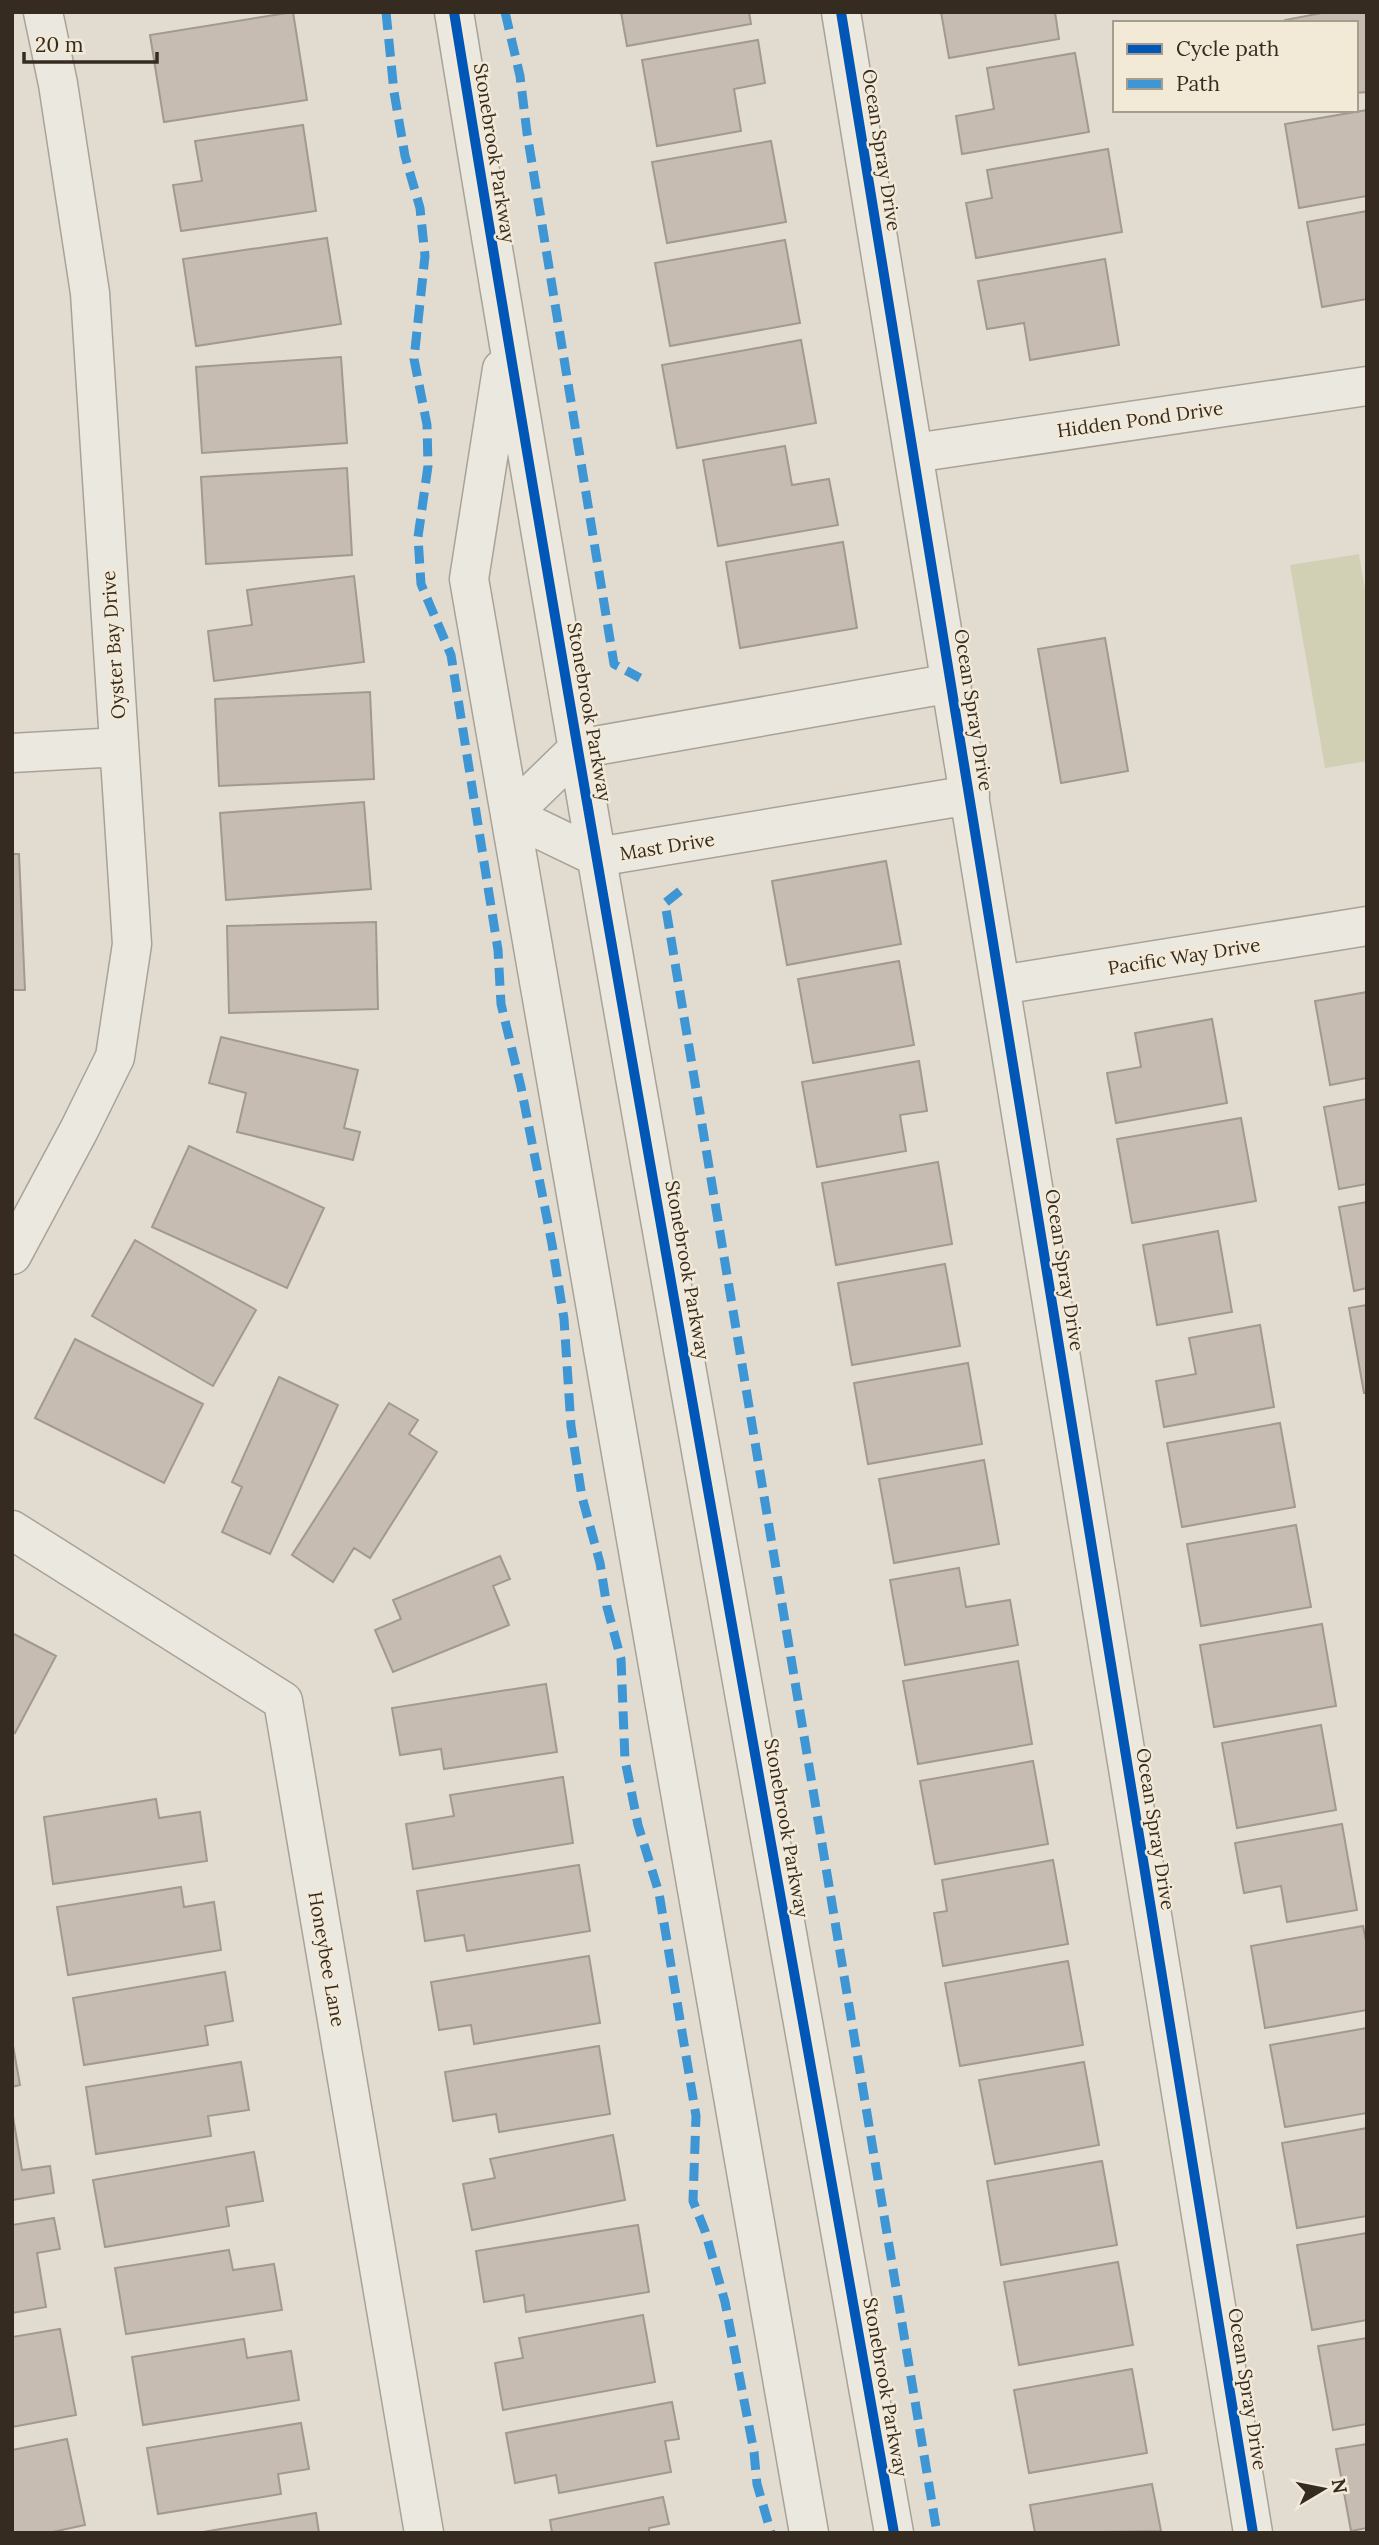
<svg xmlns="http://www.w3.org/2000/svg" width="1379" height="2545" font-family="Lora,serif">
	<rect width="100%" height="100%" fill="#e2dcd0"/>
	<!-- green -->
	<path fill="#d1d0b4" d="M1359 554 1367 601V761L1325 768 1290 565Z"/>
	<!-- building -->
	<path fill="#c6bcb1" stroke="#a2998f" stroke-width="2" d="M293 12 307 100 164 122 150 35Z
		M621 12H749L751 24 627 46Z
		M941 12H1055L1059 39 949 58Z
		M1327 12H1367V92L1356 93V23H1285V20Z
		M758 40 765 83 734 89 741 131 657 146 642 60Z
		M1075 53 1089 132 962 154 956 116 994 109 987 68Z
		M1367 110V196L1299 208 1285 124Z
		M303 125 316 211 181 231 173 185 202 181 195 141Z
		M771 141 786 222 667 243 652 162Z
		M1108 149 1122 232 976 258 966 203 992 198 987 170Z
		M1367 211V299L1322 307 1307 222Z
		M327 238 341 324 196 346 183 259Z
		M785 240 800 323 670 346 655 263Z
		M1105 259 1119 345 1030 360 1024 323 987 329 978 281Z
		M801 340 816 423 677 448 662 365Z
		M341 357 347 443 202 453 196 367Z
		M785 446 792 485 829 479 838 525 718 546 703 460Z
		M347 468 352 555 206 564 201 477Z
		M843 542 857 628 740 648 726 562Z
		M354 576 364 662 214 681 208 631 252 625 247 590Z
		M1105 638 1128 771 1061 783 1038 649Z
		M370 692 374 779 219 786 215 699Z
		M364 802 371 889 226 900 220 813Z
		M12 854H19L25 990H12Z
		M886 861 901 944 787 965 772 881Z
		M376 922 378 1009 229 1013 227 926Z
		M899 961 914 1045 813 1063 798 979Z
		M1367 992V1078L1330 1085 1315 1001Z
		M1212 1019 1227 1103 1116 1123 1107 1073 1141 1067 1135 1033Z
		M221 1037 358 1070 344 1128 360 1132 353 1160 237 1132 246 1093 209 1083Z
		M919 1061 927 1111 900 1115 906 1151 817 1167 802 1082Z
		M1367 1099V1184L1339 1189 1324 1107Z
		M1241 1118 1256 1201 1132 1223 1117 1139Z
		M189 1146 324 1208 287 1288 152 1227Z
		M938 1162 952 1244 836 1265 822 1183Z
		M1367 1202V1288L1354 1291 1339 1207Z
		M1218 1231 1232 1312 1157 1325 1143 1245Z
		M135 1240 256 1310 213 1386 92 1316Z
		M945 1264 960 1346 852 1365 838 1283Z
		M1367 1305V1393H1364L1349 1308Z
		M1260 1325 1274 1407 1164 1427 1156 1381 1196 1374 1189 1338Z
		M75 1339 203 1404 164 1483 35 1418Z
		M968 1363 982 1444 868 1464 854 1383Z
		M279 1377 338 1405 270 1554 222 1532 242 1487 232 1482Z
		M389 1403 418 1420 409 1434 437 1452 370 1558 354 1548 333 1582 292 1555Z
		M1280 1423 1295 1507 1182 1527 1167 1443Z
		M984 1460 999 1544 894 1563 879 1479Z
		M1296 1525 1311 1607 1201 1626 1187 1544Z
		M500 1556 510 1579 493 1586 509 1625 393 1672 375 1630 401 1619 393 1600Z
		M959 1568 966 1607 1010 1600 1018 1645 905 1665 890 1580Z
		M1322 1624 1336 1706 1214 1727 1200 1645Z
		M12 1633 56 1656 15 1733 12 1731Z
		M1018 1661 1032 1744 918 1764 903 1681Z
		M546 1684 557 1752 444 1769 441 1749 400 1755 392 1708Z
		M1321 1725 1336 1810 1237 1828 1222 1743Z
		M1033 1761 1048 1844 935 1864 920 1781Z
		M563 1777 573 1843 413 1869 406 1824 454 1816 450 1795Z
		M156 1799 159 1818 200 1812 207 1861 53 1884 44 1817Z
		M1342 1824 1357 1910 1287 1922 1281 1886 1244 1893 1235 1843Z
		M1053 1860 1068 1944 943 1966 934 1913 947 1911 942 1880Z
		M579 1865 590 1931 467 1951 464 1935 425 1941 417 1891Z
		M181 1887 184 1907 214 1902 221 1950 68 1975 57 1907Z
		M1363 1926 1367 1946V2010L1265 2028 1251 1946Z
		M589 1956 600 2023 474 2044 471 2025 439 2030 431 1982Z
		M1068 1961 1083 2045 960 2066 945 1983Z
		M225 1972 233 2021 205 2026 208 2045 84 2065 73 1998Z
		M1367 2028V2113L1285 2127 1270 2045Z
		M12 2040 20 2085 12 2087Z
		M599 2046 610 2114 499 2132 496 2114 453 2121 445 2072Z
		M241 2062 249 2110 208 2116 211 2136 96 2154 86 2087Z
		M1084 2062 1099 2145 995 2164 979 2080Z
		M12 2111 22 2170 50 2166 54 2193 12 2200Z
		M1367 2128V2216L1297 2228 1282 2143Z
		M613 2135 625 2200 472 2230 463 2184 495 2178 490 2159Z
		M254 2152 263 2201 226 2207 229 2226 105 2247 93 2180Z
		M1102 2161 1117 2245 1001 2265 987 2181Z
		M54 2218 60 2249 37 2253 46 2307 12 2313V2225Z
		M638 2225 649 2292 526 2312 524 2295 484 2302 476 2251Z
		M1367 2233V2320L1312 2330 1297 2245Z
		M229 2250 233 2270 274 2264 282 2310 126 2334 115 2268Z
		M1118 2262 1133 2345 1019 2365 1004 2282Z
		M643 2315 655 2382 503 2410 495 2363 523 2358 519 2338Z
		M60 2329 76 2415 12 2427V2337Z
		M1367 2338V2424L1333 2430 1318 2346Z
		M244 2339 247 2358 291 2351 299 2400 143 2425 132 2357Z
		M1132 2369 1147 2453 1029 2473 1014 2390Z
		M672 2402 679 2439 665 2441 671 2472 559 2493 556 2475 515 2483 506 2433Z
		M301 2423 309 2469 278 2474 281 2494 158 2514 147 2448Z
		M67 2439 85 2525 48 2533H12V2450Z
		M1367 2444V2528L1351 2531 1336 2449Z
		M1152 2484 1161 2531 1035 2533 1030 2505Z
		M663 2497 669 2524 649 2528V2533H552L550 2520Z
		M316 2513 319 2533H197Z"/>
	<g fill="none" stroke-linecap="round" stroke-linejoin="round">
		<defs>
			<path id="minor" d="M454 12C591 854 745 1693 894 2533
				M841 12 1253 2533
				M502 369 469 579 809 2533
				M914 453 1367 386
				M952 683 578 749 510 815 597 857 970 795
				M12 753 119 747
				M1001 985 1367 926
				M12 1255 79 1130 115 1057 132 944 90 293 58 84 43 12
				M12 1530 283 1701 424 2533"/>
		</defs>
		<!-- minor casing -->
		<use href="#minor" stroke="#a8a298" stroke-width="41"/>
		<!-- minor -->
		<use href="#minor" stroke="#ebe8e0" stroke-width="38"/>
		<!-- quiet -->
		<path stroke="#3e96d5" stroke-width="9" stroke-dasharray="18 9" stroke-linecap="butt" d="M386 12 394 92 405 156 420 208 425 256 414 359 427 425 428 466 418 537 421 584 451 655 498 950 501 1004 521 1087 552 1244 564 1319 571 1426 582 1497 600 1563 607 1607 621 1659 625 1760 638 1825 659 1893 696 2116 693 2201 705 2231 725 2302 754 2452 757 2484 771 2533
			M505 12 520 76 527 133 614 664 640 678
			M680 891 665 903 937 2533"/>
		<defs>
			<path id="cycleway" d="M454 12C591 854 745 1693 894 2533
				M841 12 1253 2533"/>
		</defs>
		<!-- cycleway casing -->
		<use href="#cycleway" stroke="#f2e9d7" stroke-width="15"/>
		<!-- cycleway -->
		<use href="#cycleway" stroke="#0057b8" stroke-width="10"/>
	</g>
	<g text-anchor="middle" stroke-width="5" stroke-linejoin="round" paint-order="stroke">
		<!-- street labels -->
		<g font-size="19" fill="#362b21" stroke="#f2e9d7">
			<text transform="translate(882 150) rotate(81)" y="7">Ocean Spray Drive</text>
			<text transform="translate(495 153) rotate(81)" y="7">Stonebrook Parkway</text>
			<text transform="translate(1140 419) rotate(-8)" y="7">Hidden Pond Drive</text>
			<text transform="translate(113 645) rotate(-94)" y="7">Oyster Bay Drive</text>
			<text transform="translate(974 710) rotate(81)" y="7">Ocean Spray Drive</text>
			<text transform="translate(590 712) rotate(80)" y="7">Stonebrook Parkway</text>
			<text transform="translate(667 846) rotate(-9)" y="7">Mast Drive</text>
			<text transform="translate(1184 956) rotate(-9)" y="7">Pacific Way Drive</text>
			<text transform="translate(688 1270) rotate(80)" y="7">Stonebrook Parkway</text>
			<text transform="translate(1065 1270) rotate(81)" y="7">Ocean Spray Drive</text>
			<text transform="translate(787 1828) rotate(80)" y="7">Stonebrook Parkway</text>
			<text transform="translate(1156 1829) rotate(81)" y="7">Ocean Spray Drive</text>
			<text transform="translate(327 1959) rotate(80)" y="7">Honeybee Lane</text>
			<text transform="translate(886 2387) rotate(80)" y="7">Stonebrook Parkway</text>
			<text transform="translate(1248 2389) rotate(81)" y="7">Ocean Spray Drive</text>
		</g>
	</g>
	<!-- border -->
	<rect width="1379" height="2545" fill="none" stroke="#362b21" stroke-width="28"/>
	<!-- legend -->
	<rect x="1113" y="21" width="245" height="91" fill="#f2e9d7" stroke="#a79d8e" stroke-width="2"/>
	<rect x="1127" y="44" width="35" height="10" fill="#0057b8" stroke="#a79d8e" stroke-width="2"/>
	<text x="1176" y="56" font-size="21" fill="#362b21">Cycle path</text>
	<rect x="1127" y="79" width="35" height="10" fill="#3e96d5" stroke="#a79d8e" stroke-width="2"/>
	<text x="1176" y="91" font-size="21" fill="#362b21">Path</text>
	<!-- north arrow -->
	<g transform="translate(1323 2489) rotate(80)" stroke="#f2e9d7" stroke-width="5" paint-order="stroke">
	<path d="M0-5L12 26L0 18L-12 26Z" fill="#362b21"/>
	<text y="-10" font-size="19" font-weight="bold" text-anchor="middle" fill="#362b21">N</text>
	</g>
	<!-- scale -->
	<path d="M24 52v10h133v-10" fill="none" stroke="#362b21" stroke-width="3.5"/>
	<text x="35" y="52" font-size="21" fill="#362b21" stroke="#f2e9d7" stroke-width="5" paint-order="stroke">20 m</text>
</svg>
